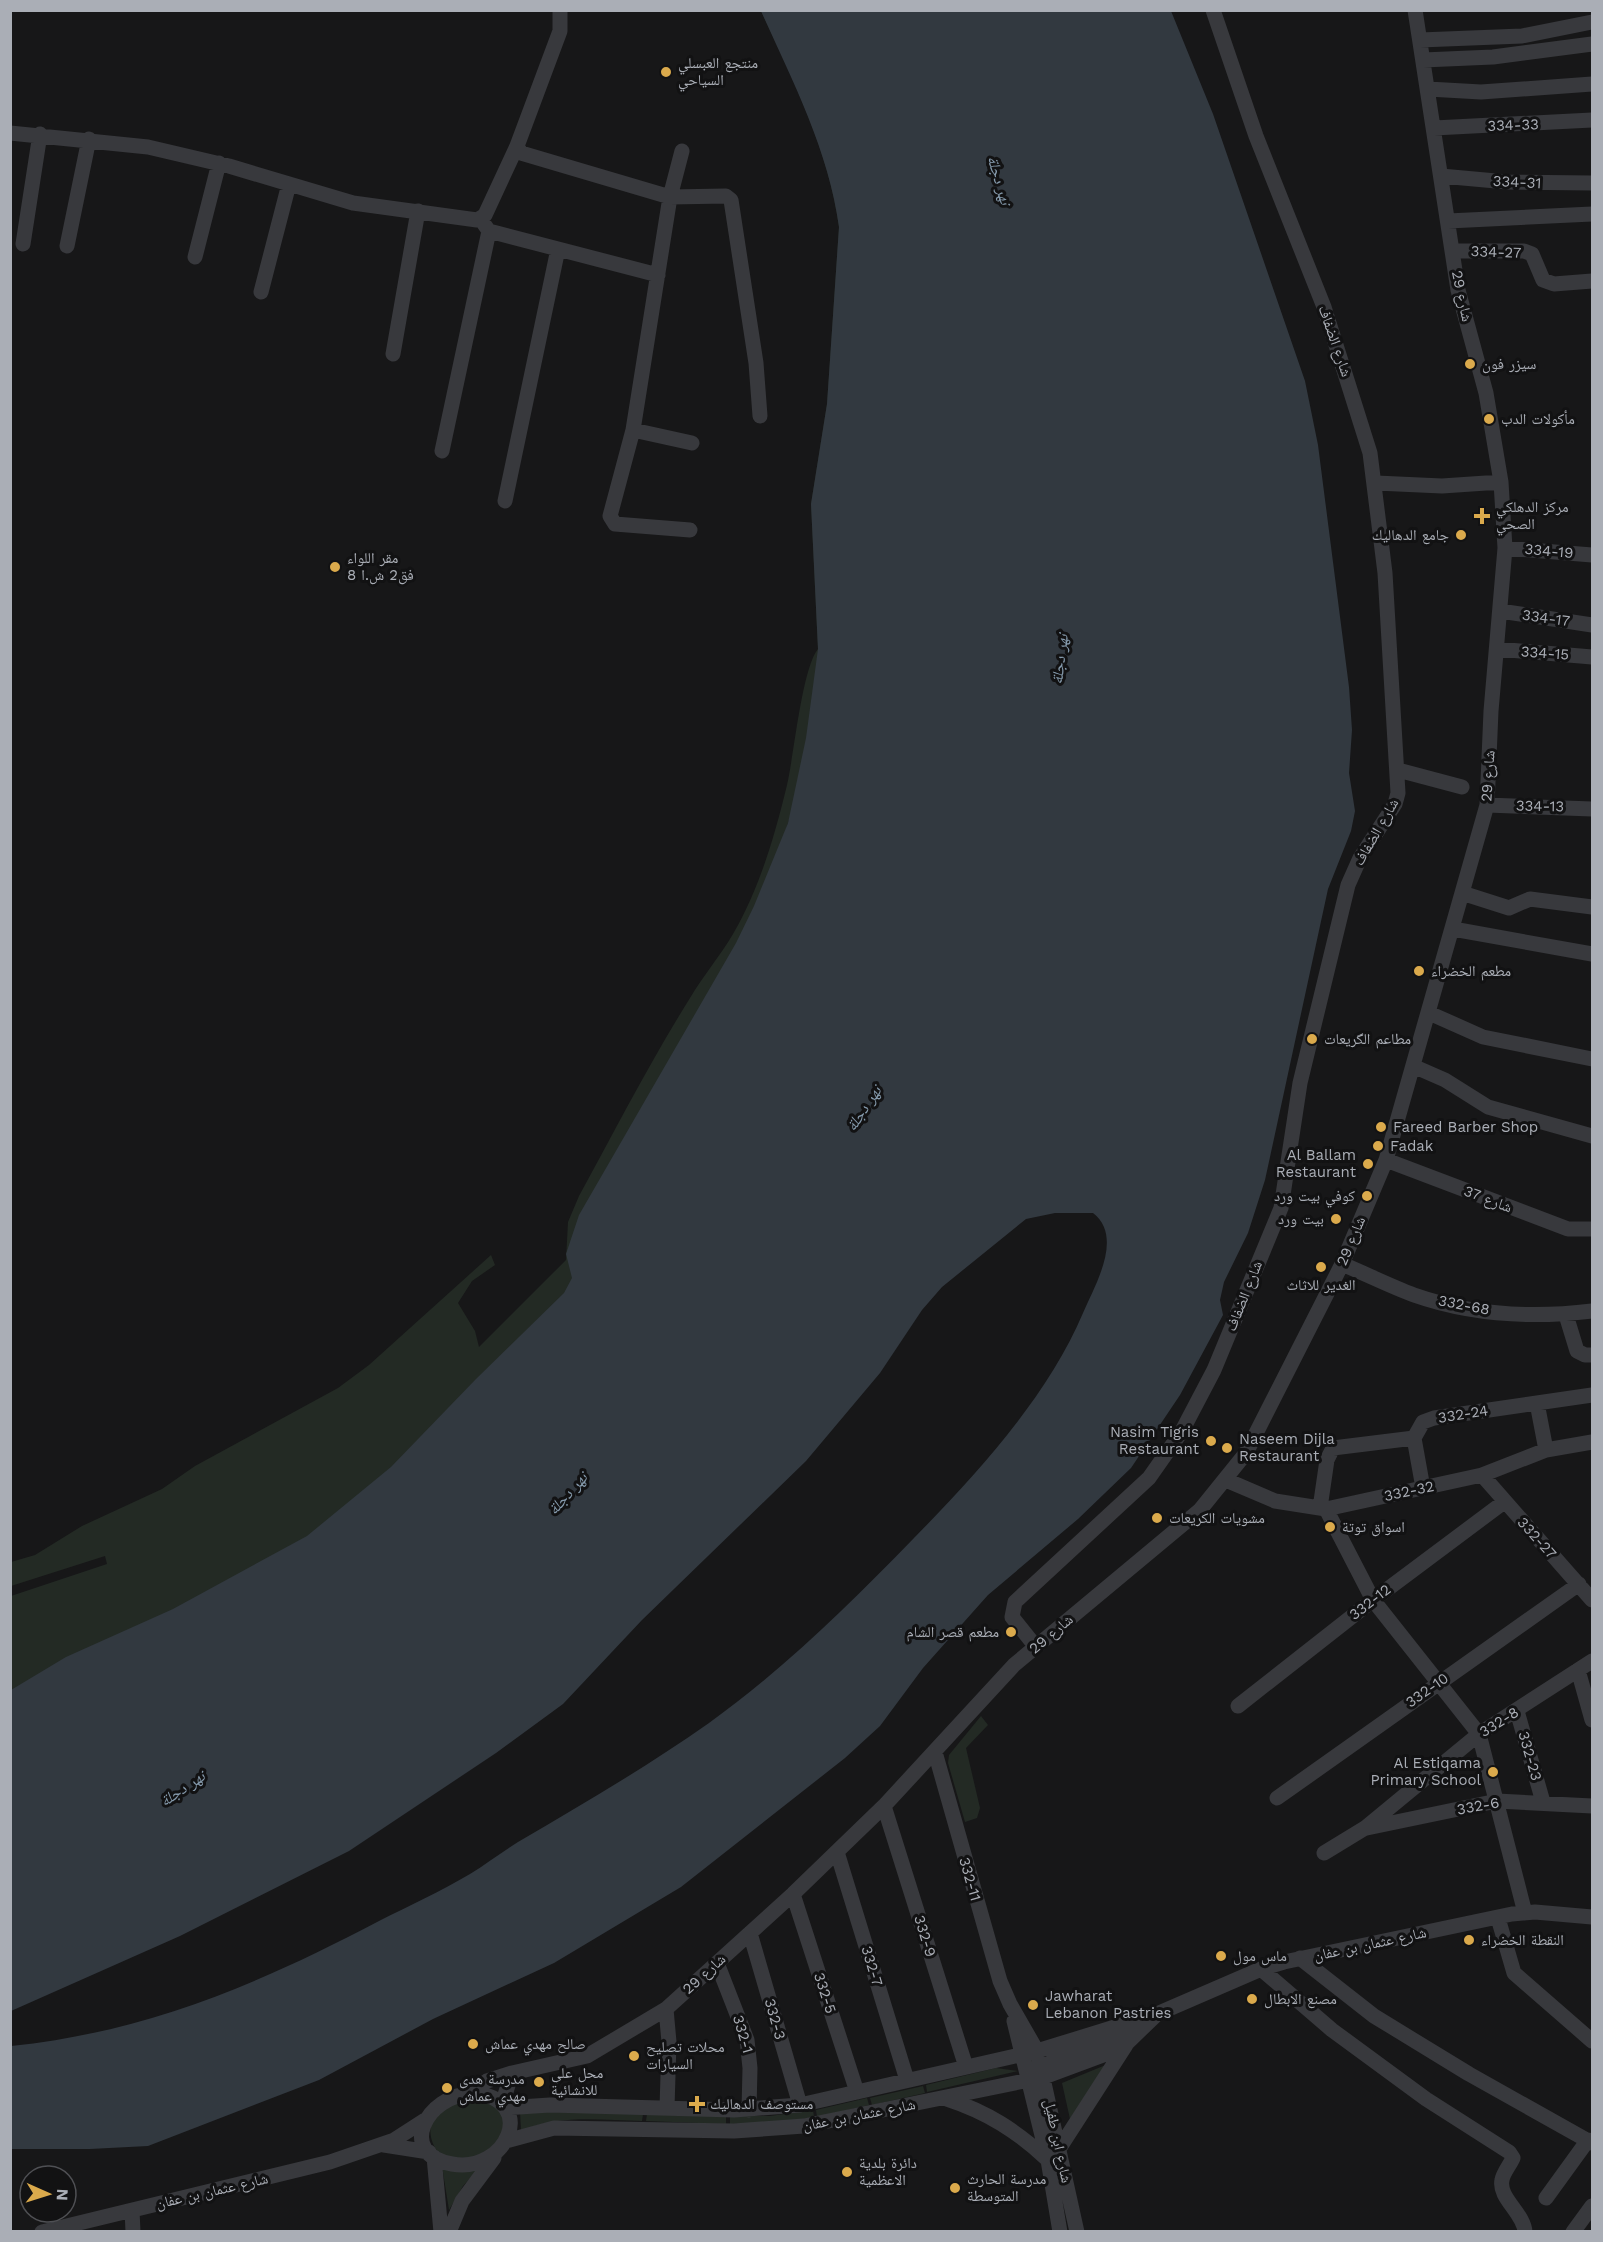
<svg xmlns="http://www.w3.org/2000/svg" width="1603" height="2242" font-family="'Work Sans','Noto Naskh Arabic',sans-serif">
	<rect width="100%" height="100%" fill="#171718"/>
	<!-- green -->
	<path fill="#232a24" d="M761 11H775L847 202 841 655 771 877 591 1267 358 1515 11 1699V1596L107 1564 105 1556 11 1586V1562L35 1555 82 1526 162 1489 195 1466 338 1388 369 1365 491 1255 495 1265 472 1281 458 1303 475 1331 479 1347 566 1260 568 1222 579 1196C615 1130 650 1062 690 998 703 976 720 956 733 934 759 890 775 835 787 785 794 755 802 668 818 649L811 504 827 404 839 227C829 152 793 79 761 11Z
		M981 1716 988 1725 966 1748 980 1808 977 1818 965 1822 948 1763 949 1755Z
		M1108 2064 1070 2119 1062 2083Z
		M996 2068 1018 2071 927 2092 926 2085Z
		M923 2086 925 2093 872 2105 870 2098Z
		M867 2098 869 2105 817 2117 816 2110Z
		M475 2099C482 2101 492 2103 497 2108 515 2127 493 2151 474 2158 465 2161 451 2157 441 2156 427 2141 425 2117 446 2107 455 2103 466 2101 475 2099Z
		M813 2110 814 2117 786 2122 730 2124V2116H770Z
		M520 2111 643 2114 642 2121C601 2120 559 2114 521 2131Z
		M647 2114 726 2116V2124L646 2121Z
		M485 2162 463 2186 449 2210 442 2166Z"/>
	<!-- water -->
	<path fill="#323940" d="M761 11H1171L1213 114 1305 381 1318 445 1349 687 1352 730 1349 773 1355 811 1351 831 1328 889 1265 1180 1248 1233 1224 1282 1220 1300 1223 1315 1180 1395 1131 1468 1078 1519 988 1595 923 1668 880 1726 845 1758 681 1887 554 1963 433 2019 319 2080 148 2146 90 2149H11V2046C147 2032 259 1984 379 1921 409 1906 441 1891 470 1874 486 1864 502 1852 518 1842 583 1804 648 1766 709 1723 784 1669 850 1604 914 1538 977 1474 1048 1396 1083 1313 1095 1285 1124 1237 1093 1213H1055L1026 1219 942 1287 922 1310 880 1373 806 1461 642 1620 563 1704 496 1753 349 1851 180 1936 11 2011V1690L66 1657 173 1609 307 1536 391 1467 476 1379 564 1293 572 1278 566 1254 579 1215 736 943 754 906 788 823 806 738 818 649 811 504 827 404 839 227C829 151 792 80 761 11Z"/>
	<g fill="none" stroke-linecap="round" stroke-linejoin="round">
		<!-- minor -->
		<path stroke="#38393d" stroke-width="15" d="M560 10V31L517 146 521 153 670 197 726 196 731 200 756 363 760 416
			M1420 40 1522 36 1592 22
			M1423 60 1493 57 1592 44
			M1428 89 1481 92 1592 84
			M1434 128 1592 120
			M10 133 148 147 229 166 353 203 477 220 485 215 517 146
			M682 151 670 197 633 430 610 516 615 524 690 530
			M1441 176 1507 182 1592 183
			M1448 221 1592 214
			M484 224 489 231 658 275
			M23 244 40 134
			M67 246 89 139
			M1453 251H1524L1532 254 1543 280 1554 284 1592 281
			M195 257 219 163
			M261 292 289 184
			M393 354 418 211
			M633 430 692 443
			M442 451 489 231
			M1376 483 1442 486 1501 482
			M505 501 558 249
			M1505 548 1592 555
			M1500 611 1592 625
			M1497 649 1592 657
			M1398 770 1462 787
			M1487 805 1592 809
			M1462 893 1509 908 1530 899 1592 907
			M1453 929 1592 954
			M1429 1013 1483 1037 1592 1059
			M1413 1066 1445 1080 1488 1107 1592 1136
			M1386 1160 1568 1229H1592
			M1342 1264C1366 1274 1390 1286 1414 1295 1471 1315 1534 1318 1592 1311
			M1566 1315 1577 1351 1585 1355H1592
			M1537 1403 1546 1450
			M1414 1438 1423 1488
			M1482 1475 1592 1600
			M1226 1480 1275 1501 1326 1509 1482 1475 1546 1450 1592 1442
			M1320 1508 1327 1460 1333 1448 1414 1438 1423 1422 1434 1418 1592 1395
			M1326 1509 1373 1600 1479 1734 1525 1913
			M1036 1647 1012 1617 1015 1602 1149 1478 1182 1431 1214 1370 1281 1208 1300 1083 1348 885 1360 858 1395 804 1398 793 1385 573 1370 453 1324 307 1256 136 1213 10
			M1578 1670 1592 1720
			M1238 1706 1373 1600 1504 1502
			M1517 1711 1543 1802
			M935 1752 1000 1981 1010 2004 1037 2051 1077 2232
			M1277 1798 1579 1584
			M884 1806 966 2067
			M1367 1828 1497 1801 1592 1806
			M837 1852 907 2080
			M1324 1853 1365 1828 1479 1734 1592 1661
			M793 1894 857 2092
			M1498 1918 1514 1973 1592 2041
			M750 1933 800 2105
			M1300 1958 1374 2016 1469 2074 1592 2143
			M717 1963 747 2040 750 2068 749 2110
			M1261 1969 1332 2030 1426 2099 1509 2152 1513 2158C1510 2165 1503 2173 1502 2180 1498 2198 1524 2213 1525 2232
			M666 2009 669 2042 667 2108
			M1014 2021 1048 2160 1060 2232
			M1035 2074C1058 2052 1096 2046 1124 2031
			M474 2093C539 2100 507 2174 452 2164 397 2155 424 2095 474 2093Z
			M467 2094 487 2081 512 2073 587 2056 666 2009 793 1894 884 1806 1014 1665 1200 1510 1246 1453 1342 1264 1386 1160 1487 805 1491 711 1505 548 1501 482 1486 393 1458 290 1415 10
			M947 2099C987 2112 1017 2131 1048 2160
			M502 2104 512 2073
			M505 2108 550 2105 734 2110 800 2105 1037 2051 1157 2014 1261 1969 1284 1962 1512 1914 1535 1912 1592 1917
			M506 2141 554 2128 734 2131 804 2126 1044 2077 1114 2051 1127 2043 1155 2016
			M384 2145 429 2152
			M1059 2149 1126 2045
			M434 2157 441 2232
			M1546 2198 1588 2140
			M132 2210 133 2232
			M42 2232 330 2162 394 2140 425 2120
			M449 2232 462 2201 494 2158
			M1573 2232 1592 2206"/>
	</g>
	<!-- markers -->
	<g fill="#dbaa4c" stroke="#121213" stroke-width="2">
		<circle cx="666" cy="72" r="6"/>
		<circle cx="1470" cy="364" r="6"/>
		<circle cx="1489" cy="419" r="6"/>
		<path d="M1479 507h6v6h6v6h-6v6h-6v-6h-6v-6h6z"/>
		<circle cx="1461" cy="535" r="6"/>
		<circle cx="335" cy="567" r="6"/>
		<circle cx="1419" cy="971" r="6"/>
		<circle cx="1312" cy="1039" r="6"/>
		<circle cx="1381" cy="1127" r="6"/>
		<circle cx="1378" cy="1146" r="6"/>
		<circle cx="1368" cy="1164" r="6"/>
		<circle cx="1367" cy="1196" r="6"/>
		<circle cx="1336" cy="1219" r="6"/>
		<circle cx="1321" cy="1267" r="6"/>
		<circle cx="1211" cy="1441" r="6"/>
		<circle cx="1227" cy="1448" r="6"/>
		<circle cx="1157" cy="1518" r="6"/>
		<circle cx="1330" cy="1527" r="6"/>
		<circle cx="1011" cy="1632" r="6"/>
		<circle cx="1493" cy="1772" r="6"/>
		<circle cx="1469" cy="1940" r="6"/>
		<circle cx="1221" cy="1956" r="6"/>
		<circle cx="1252" cy="1999" r="6"/>
		<circle cx="1033" cy="2005" r="6"/>
		<circle cx="473" cy="2044" r="6"/>
		<circle cx="634" cy="2056" r="6"/>
		<circle cx="539" cy="2082" r="6"/>
		<circle cx="447" cy="2088" r="6"/>
		<path d="M694 2095h6v6h6v6h-6v6h-6v-6h-6v-6h6z"/>
		<circle cx="847" cy="2172" r="6"/>
		<circle cx="955" cy="2188" r="6"/>
	</g>
	<g text-anchor="middle" stroke-width="6" stroke-linejoin="round" paint-order="stroke">
		<!-- poi labels -->
		<g font-size="15" fill="#aaaeb6" stroke="#121213" text-anchor="start">
			<text x="678" y="68">منتجع العبسلي<tspan x="678" dy="17">السياحي</tspan></text>
			<text x="1482" y="369">سيزر فون</text>
			<text x="1501" y="424">مأكولات الدب</text>
			<text x="1496" y="512">مركز الدهلكي<tspan x="1496" dy="17">الصحي</tspan></text>
			<text x="1449" y="540" text-anchor="end">جامع الدهاليك</text>
			<text x="347" y="563">مقر اللواء<tspan x="347" dy="17">8 فق2 ش.ا</tspan></text>
			<text x="1431" y="976">مطعم الخضراء</text>
			<text x="1324" y="1044">مطاعم الگريعات</text>
			<text x="1393" y="1132">Fareed Barber Shop</text>
			<text x="1390" y="1151">Fadak</text>
			<text x="1356" y="1160" text-anchor="end">Al Ballam<tspan x="1356" dy="17">Restaurant</tspan></text>
			<text x="1355" y="1201" text-anchor="end">كوفي بيت ورد</text>
			<text x="1324" y="1224" text-anchor="end">بيت ورد</text>
			<text x="1321" y="1290" text-anchor="middle">الغدير للاثاث</text>
			<text x="1199" y="1437" text-anchor="end">Nasim Tigris<tspan x="1199" dy="17">Restaurant</tspan></text>
			<text x="1239" y="1444">Naseem Dijla<tspan x="1239" dy="17">Restaurant</tspan></text>
			<text x="1169" y="1523">مشويات الكريعات</text>
			<text x="1342" y="1532">اسواق توتة</text>
			<text x="999" y="1637" text-anchor="end">مطعم قصر الشام</text>
			<text x="1481" y="1768" text-anchor="end">Al Estiqama<tspan x="1481" dy="17">Primary School</tspan></text>
			<text x="1481" y="1945">النقطة الخضراء</text>
			<text x="1233" y="1961">ماس مول</text>
			<text x="1045" y="2001">Jawharat<tspan x="1045" dy="17">Lebanon Pastries</tspan></text>
			<text x="1264" y="2004">مصنع الابطال</text>
			<text x="485" y="2049">صالح مهدي عماش</text>
			<text x="646" y="2052">محلات تصليح<tspan x="646" dy="17">السيارات</tspan></text>
			<text x="551" y="2078">محل علي<tspan x="551" dy="17">للانشائية</tspan></text>
			<text x="459" y="2084">مدرسة هدى<tspan x="459" dy="17">مهدي عماش</tspan></text>
			<text x="710" y="2109">مستوصف الدهاليك</text>
			<text x="859" y="2168">دائرة بلدية<tspan x="859" dy="17">الاعظمية</tspan></text>
			<text x="967" y="2184">مدرسة الحارث<tspan x="967" dy="17">المتوسطة</tspan></text>
		</g>
		<!-- street labels -->
		<g font-size="15" fill="#aaaeb6" stroke="#121213">
			<text transform="translate(1513 125) rotate(-2)" y="5">334-33</text>
			<text transform="translate(1517 182) rotate(3)" y="5">334-31</text>
			<text transform="translate(1496 252) rotate(2)" y="5">334-27</text>
			<text transform="translate(1462 296) rotate(78)" y="5">شارع 29</text>
			<text transform="translate(1335 341) rotate(71)" y="5">شارع الضفاف</text>
			<text transform="translate(1549 551) rotate(5)" y="5">334-19</text>
			<text transform="translate(1546 618) rotate(8)" y="5">334-17</text>
			<text transform="translate(1545 653) rotate(4)" y="5">334-15</text>
			<text transform="translate(1488 776) rotate(-86)" y="5">شارع 29</text>
			<text transform="translate(1540 806) rotate(1)" y="5">334-13</text>
			<text transform="translate(1376 832) rotate(-60)" y="5">شارع الضفاف</text>
			<text transform="translate(1488 1199) rotate(21)" y="5">شارع 37</text>
			<text transform="translate(1351 1241) rotate(-67)" y="5">شارع 29</text>
			<text transform="translate(1244 1296) rotate(-68)" y="5">شارع الضفاف</text>
			<text transform="translate(1464 1305) rotate(11)" y="5">332-68</text>
			<text transform="translate(1463 1414) rotate(-9)" y="5">332-24</text>
			<text transform="translate(1409 1491) rotate(-12)" y="5">332-32</text>
			<text transform="translate(1537 1538) rotate(48)" y="5">332-27</text>
			<text transform="translate(1370 1602) rotate(-38)" y="5">332-12</text>
			<text transform="translate(1051 1634) rotate(-40)" y="5">شارع 29</text>
			<text transform="translate(1427 1690) rotate(-35)" y="5">332-10</text>
			<text transform="translate(1499 1722) rotate(-32)" y="5">332-8</text>
			<text transform="translate(1530 1756) rotate(74)" y="5">332-23</text>
			<text transform="translate(1478 1806) rotate(-10)" y="5">332-6</text>
			<text transform="translate(970 1879) rotate(74)" y="5">332-11</text>
			<text transform="translate(925 1936) rotate(73)" y="5">332-9</text>
			<text transform="translate(1370 1944) rotate(-12)" y="5">شارع عثمان بن عفان</text>
			<text transform="translate(872 1966) rotate(73)" y="5">332-7</text>
			<text transform="translate(704 1974) rotate(-42)" y="5">شارع 29</text>
			<text transform="translate(825 1993) rotate(72)" y="5">332-5</text>
			<text transform="translate(775 2019) rotate(74)" y="5">332-3</text>
			<text transform="translate(743 2034) rotate(74)" y="5">332-1</text>
			<text transform="translate(859 2115) rotate(-11)" y="5">شارع عثمان بن عفان</text>
			<text transform="translate(1058 2141) rotate(78)" y="5">شارع ابن طفيل</text>
			<text transform="translate(212 2191) rotate(-13)" y="5">شارع عثمان بن عفان</text>
		</g>
		<!-- water labels -->
		<g font-size="16" font-style="italic" fill="#869bad" stroke="#121213">
			<text transform="translate(1000 180) rotate(74)" y="6">نهر دجلة</text>
			<text transform="translate(1059 659) rotate(-83)" y="6">نهر دجلة</text>
			<text transform="translate(863 1108) rotate(-56)" y="6">نهر دجلة</text>
			<text transform="translate(567 1493) rotate(-48)" y="6">نهر دجلة</text>
			<text transform="translate(182 1788) rotate(-34)" y="6">نهر دجلة</text>
		</g>
	</g>
	<!-- border -->
	<rect width="1603" height="2242" fill="none" stroke="#aaaeb6" stroke-width="24"/>
	<!-- north arrow -->
	<g transform="translate(48 2194) rotate(93)"><circle r="28" fill="#121213" stroke="#4f5054" stroke-width="1.5"/>
	<path d="M0-4.5L10 22L0 15L-10 22Z" fill="#dbaa4c"/>
	<text y="-9" font-size="16" font-weight="bold" text-anchor="middle" fill="#aaaeb6">N</text>
	</g>
</svg>
